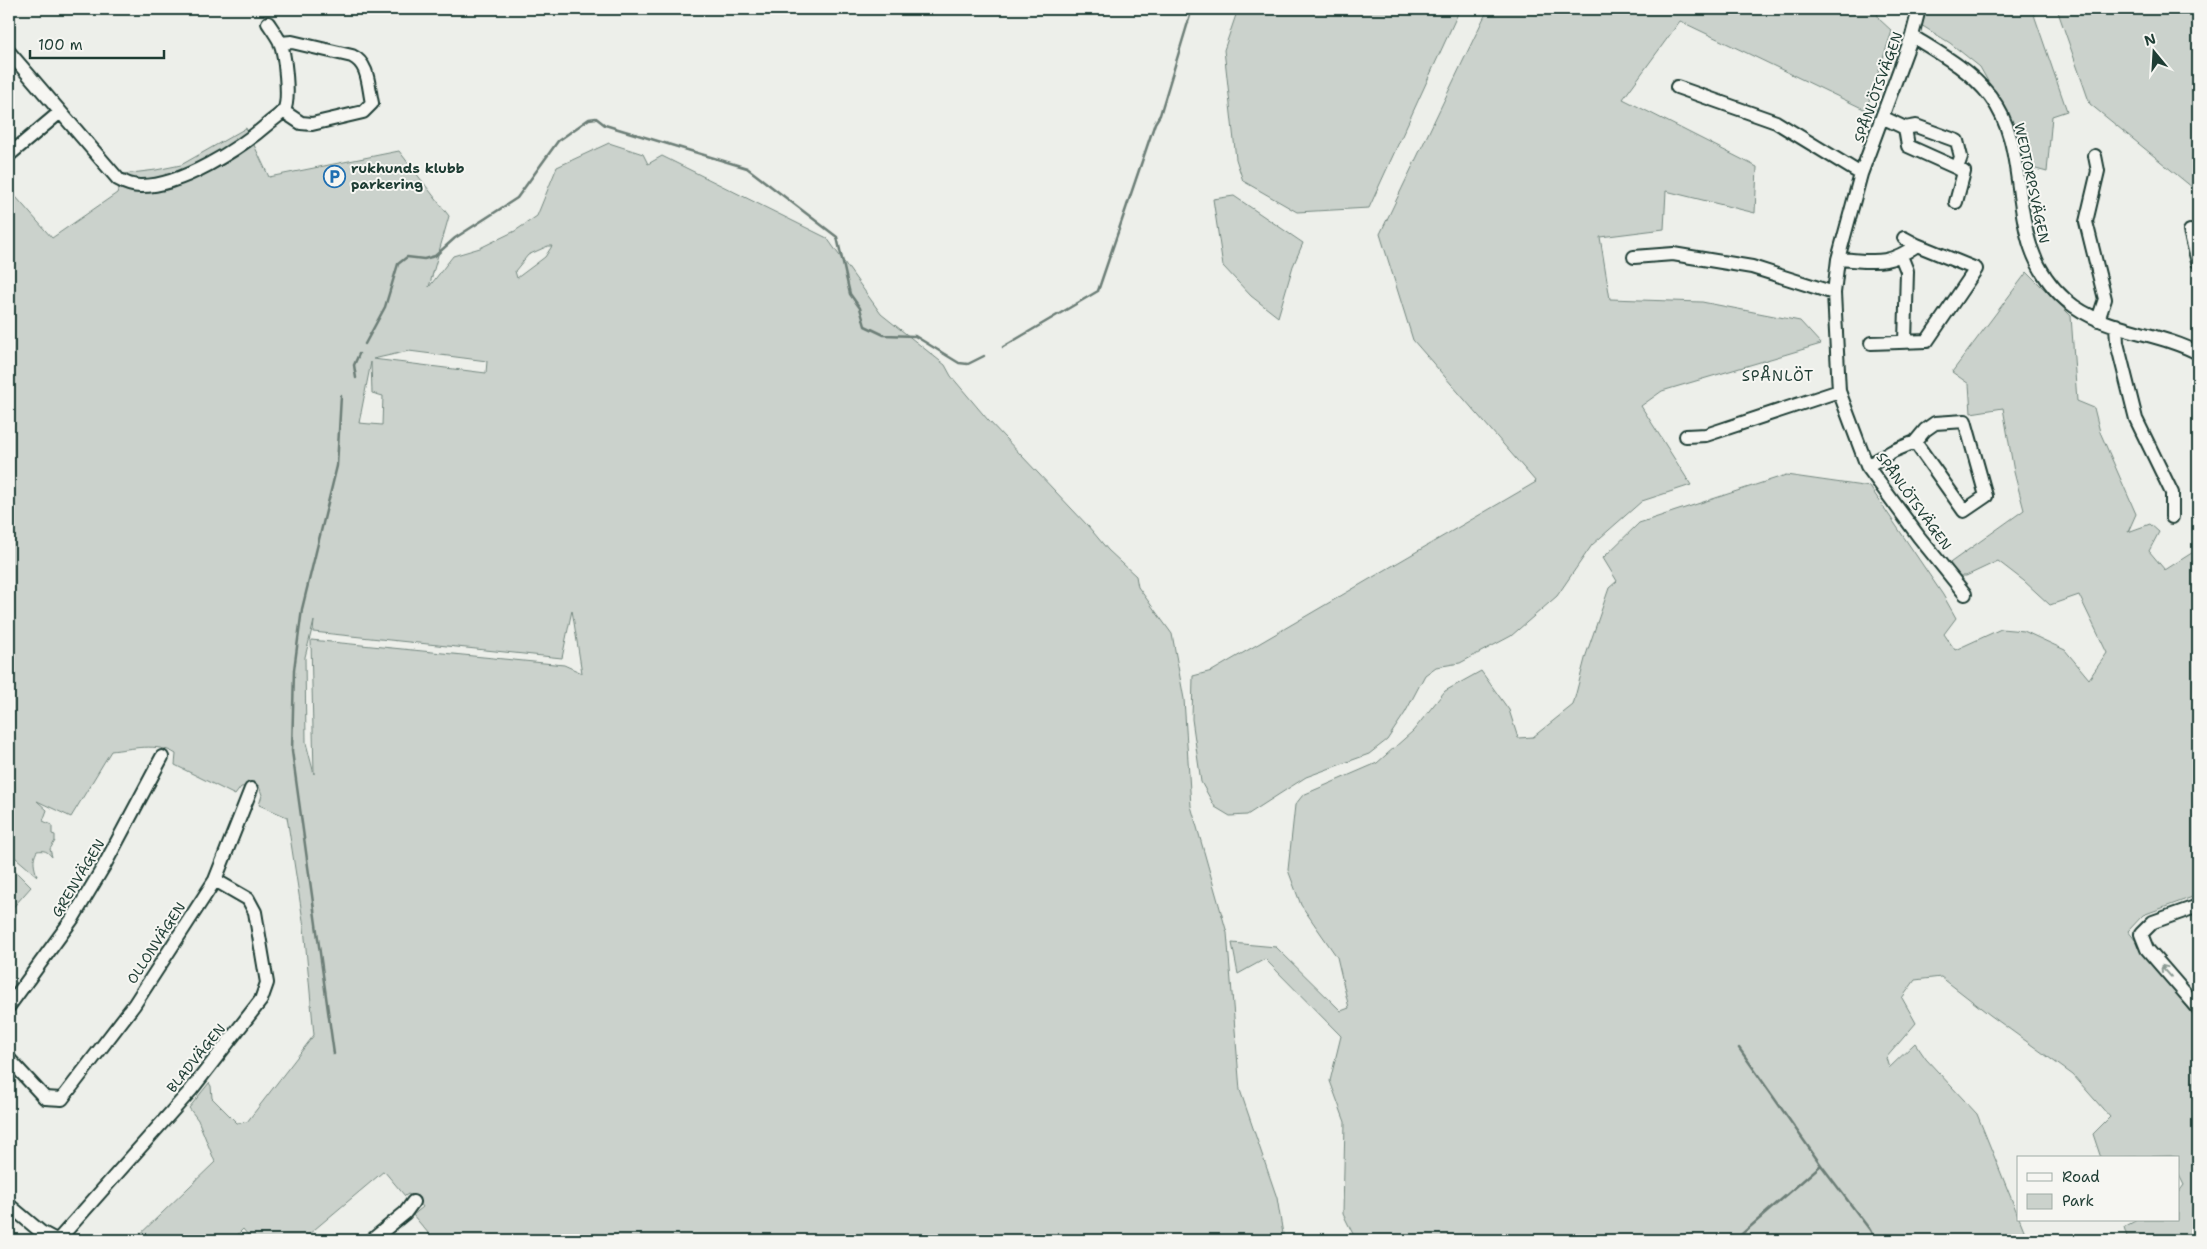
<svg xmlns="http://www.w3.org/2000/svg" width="2207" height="1249" font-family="'Shantell Sans',sans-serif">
	<rect width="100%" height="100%" fill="#edefea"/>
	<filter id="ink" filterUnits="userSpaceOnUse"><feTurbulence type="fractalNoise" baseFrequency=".02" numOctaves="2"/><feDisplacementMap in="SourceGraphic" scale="10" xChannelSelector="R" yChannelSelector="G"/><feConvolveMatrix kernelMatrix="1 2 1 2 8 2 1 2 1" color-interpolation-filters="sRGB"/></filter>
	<g filter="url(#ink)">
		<!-- green -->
		<path fill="#cbd2cc" stroke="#758880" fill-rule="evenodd" d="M1238 9H1460L1369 208 1297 212 1243 181 1236 159 1224 50Z
			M1488 9H1876L1879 19 1892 31 1866 110 1680 21 1623 99 1757 167 1755 213 1666 191 1664 229 1600 237 1610 299 1702 302 1800 321 1821 344 1662 391 1641 406 1691 485 1642 501 1592 545 1557 596 1511 636 1460 663 1436 667 1425 675 1405 713 1387 740 1369 754 1306 777 1247 815 1230 816 1215 807 1201 782 1192 719 1193 676 1212 671 1536 482 1413 340 1380 234Z
			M1924 9H2032L2067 111 2052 116 2047 172 2025 166 2010 121 1980 67 1950 43 1921 25Z
			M2057 9H2198V192L2090 104Z
			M246 128 269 177 399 151 449 216 429 287 453 256 480 248 515 231 537 216 557 167 609 143 643 154 648 164 662 156 827 238 881 314 945 365 951 376 988 420 1088 526 1108 550 1136 576 1138 587 1172 634 1184 699 1191 806 1227 933 1240 1090 1277 1198 1284 1240H434L413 1215 423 1207 416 1198 408 1194 405 1196 384 1171 302 1240H252L243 1229 232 1240H134L215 1162 198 1120 189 1108 209 1083 211 1086 212 1098 237 1123 247 1122 314 1035 304 927 287 817 259 805 262 795 259 786 241 787 235 795 175 765 176 754C158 742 131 749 111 751L71 817 37 801 47 810 43 821 52 825V834L55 835V841L50 849 52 857C47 851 45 850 37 851 32 860 34 866 37 876L9 852V203L16 197 52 238 117 193 123 174 156 170 181 165ZM548 246H552L545 257 517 278 515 271 528 255ZM409 351 487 361 486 373 373 359ZM371 362 372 393 383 396 382 425 359 423ZM572 610 582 673 564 665 311 640 314 774 306 743 305 657 314 621 313 632 562 658Z
			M1234 196 1303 243 1293 266 1278 317 1251 296 1223 266 1213 199Z
			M2027 272 2071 316 2077 401 2094 408 2100 432 2136 514 2128 532 2150 524 2159 532 2149 551 2165 570 2198 549V895L2143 915 2128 931 2198 1021V1240H2128L2124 1227 2137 1220H2178V1193L2184 1185 2178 1173V1158L2171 1156 2101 1158 2093 1134 2110 1117 2073 1075 1990 1015 1941 977 1915 980 1902 998 1916 1023 1886 1058 1889 1068 1915 1043 1926 1059 1977 1114 2028 1240H1356L1343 1214 1345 1122 1330 1081 1341 1036 1265 959 1238 974 1232 943 1276 947 1341 1011 1349 1008 1337 957 1301 905 1288 870 1295 805 1303 795 1377 763 1413 731 1445 691 1481 671 1509 710 1518 738 1533 737 1573 705 1586 655 1609 588 1617 581 1603 558 1639 523 1786 475 1870 487 1943 595 1956 618 1944 634 1955 650 2001 629 2024 631 2065 650 2089 679 2107 653 2079 595 2050 605 2024 581 1998 561 1966 576H1955L1947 565 2024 510 2014 472 2003 408 1971 413 1969 384 1952 372Z
			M9 865 31 887 9 912Z"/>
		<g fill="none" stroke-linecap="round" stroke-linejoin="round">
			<!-- stream -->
			<path stroke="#6c7e77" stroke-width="2.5" d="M365 344 385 307 398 264 407 257 424 259 435 256 455 238 517 198 558 141 589 119 596 118 605 125 747 168 837 237 850 294 860 308 865 326 884 335 915 336 959 363 968 364 984 356
				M1003 347 1098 291 1155 123 1160 115 1192 9
				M356 378 354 365 359 354
				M334 1054 292 751 294 670 302 609 337 466 341 396
				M1821 1165 1870 1230 1875 1240
				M1735 1240 1821 1165 1739 1048"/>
			<defs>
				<path id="minor" d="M1919 9 1912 36 1861 174 1838 259 1834 293 1839 391 1867 466 1919 537 1965 594
					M1912 36C1941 54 1969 69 1990 96 2036 156 2000 243 2066 300 2103 332 2157 331 2198 353
					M280 43 292 42 352 56C369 64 368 85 372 103L363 112 312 124 301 123 283 111
					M9 52 118 179C125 183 132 186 140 186 180 187 239 149 269 123 274 119 280 115 284 110 290 100 285 54 280 42 277 36 272 29 268 23
					M1677 87 1776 122 1861 174
					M1884 118 1905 128 1908 146 1957 168 1961 157 1957 141 1916 126 1905 128
					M9 155 59 113
					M2095 156 2098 171 2086 222 2105 299 2098 320
					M1956 202 1964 172 1957 168
					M2190 231 2198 262
					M1904 238 1917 245
					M1901 256 1907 271 1905 342
					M1634 257 1673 254 1752 267 1834 293
					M1838 259C1874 261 1886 267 1917 245L1976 269 1927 341 1871 343
					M2116 325 2117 343 2136 419 2172 493V517
					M1686 436 1706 435 1839 391
					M1867 466 1893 451 1915 442 1925 430 1935 423 1965 421 1986 496 1964 511 1915 442
					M2198 906 2153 922 2141 934 2147 949 2198 1008
					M9 1006 73 918 104 866 162 757
					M9 1059 45 1098 62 1099 134 1005 215 880 251 789
					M9 1205 41 1232 56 1240
					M58 1240 191 1090 261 1000 267 983 255 912 248 899 215 880
					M372 1240 405 1213 413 1202"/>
			</defs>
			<!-- minor casing -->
			<use href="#minor" stroke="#1f3d34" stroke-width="16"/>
			<!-- minor -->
			<use href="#minor" stroke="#f6f6f2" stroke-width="12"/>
		</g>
		<!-- one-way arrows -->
		<defs><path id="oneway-shaft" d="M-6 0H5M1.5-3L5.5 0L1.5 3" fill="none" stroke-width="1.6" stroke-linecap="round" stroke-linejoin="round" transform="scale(1.25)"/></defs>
		<use stroke="#8a9a93" href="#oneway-shaft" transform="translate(2166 971) rotate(-131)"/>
	</g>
	<!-- icons -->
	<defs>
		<symbol id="parking-ring" viewBox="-11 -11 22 22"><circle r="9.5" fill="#f6f6f2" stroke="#1f6fb2" stroke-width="1.5"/><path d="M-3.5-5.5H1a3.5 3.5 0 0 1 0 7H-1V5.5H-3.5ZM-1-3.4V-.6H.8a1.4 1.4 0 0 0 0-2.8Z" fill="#1f6fb2"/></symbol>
	</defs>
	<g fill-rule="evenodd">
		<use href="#parking-ring" x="322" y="164" width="25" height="25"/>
	</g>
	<g text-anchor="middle" stroke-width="4" stroke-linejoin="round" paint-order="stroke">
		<!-- street labels -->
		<g font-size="14" fill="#1f3d34" stroke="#f6f6f2">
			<text transform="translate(1878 87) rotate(-70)" y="5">SPÅNLÖTSVÄGEN</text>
			<text transform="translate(2032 183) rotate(78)" y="5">WEDTORPSVÄGEN</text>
			<text transform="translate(1914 501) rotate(54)" y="5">SPÅNLÖTSVÄGEN</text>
			<text transform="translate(78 878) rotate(-59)" y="5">GRENVÄGEN</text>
			<text transform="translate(156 943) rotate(-57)" y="5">OLLONVÄGEN</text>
			<text transform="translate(196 1058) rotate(-51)" y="5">BLADVÄGEN</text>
		</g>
		<!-- poi labels -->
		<g font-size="14" font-weight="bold" fill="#1f3d34" stroke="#f6f6f2" text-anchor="start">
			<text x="351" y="173">rukhunds klubb<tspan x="351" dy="16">parkering</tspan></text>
		</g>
		<!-- neighbourhood labels -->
		<g font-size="15" letter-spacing="1" fill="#1f3d34" stroke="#f6f6f2">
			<text x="1778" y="381">SPÅNLÖT</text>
		</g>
	</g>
	<!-- margin -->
	<rect width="2207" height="1249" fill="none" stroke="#f6f6f2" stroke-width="30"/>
	<rect x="15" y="15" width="2177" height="1219" fill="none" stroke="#1f3d34" stroke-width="2" filter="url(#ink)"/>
	<!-- legend -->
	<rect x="2017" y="1156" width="162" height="65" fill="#f6f6f2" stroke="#a0aca6"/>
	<rect x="2027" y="1173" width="25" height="8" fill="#f6f6f2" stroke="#a0aca6"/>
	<text x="2062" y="1182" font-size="15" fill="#1f3d34">Road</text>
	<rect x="2027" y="1194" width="25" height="15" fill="#cbd2cc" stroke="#a0aca6"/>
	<text x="2062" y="1206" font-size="15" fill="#1f3d34">Park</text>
	<!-- north arrow -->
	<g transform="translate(2154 52) rotate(342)" stroke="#f6f6f2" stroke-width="4" paint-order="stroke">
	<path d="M0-4L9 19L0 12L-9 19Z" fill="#1f3d34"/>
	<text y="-8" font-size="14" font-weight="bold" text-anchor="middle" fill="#1f3d34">N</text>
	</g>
	<!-- scale -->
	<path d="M30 50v8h134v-8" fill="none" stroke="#1f3d34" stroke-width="2.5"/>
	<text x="38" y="50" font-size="15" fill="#1f3d34" stroke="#f6f6f2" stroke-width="4" paint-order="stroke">100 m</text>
</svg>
